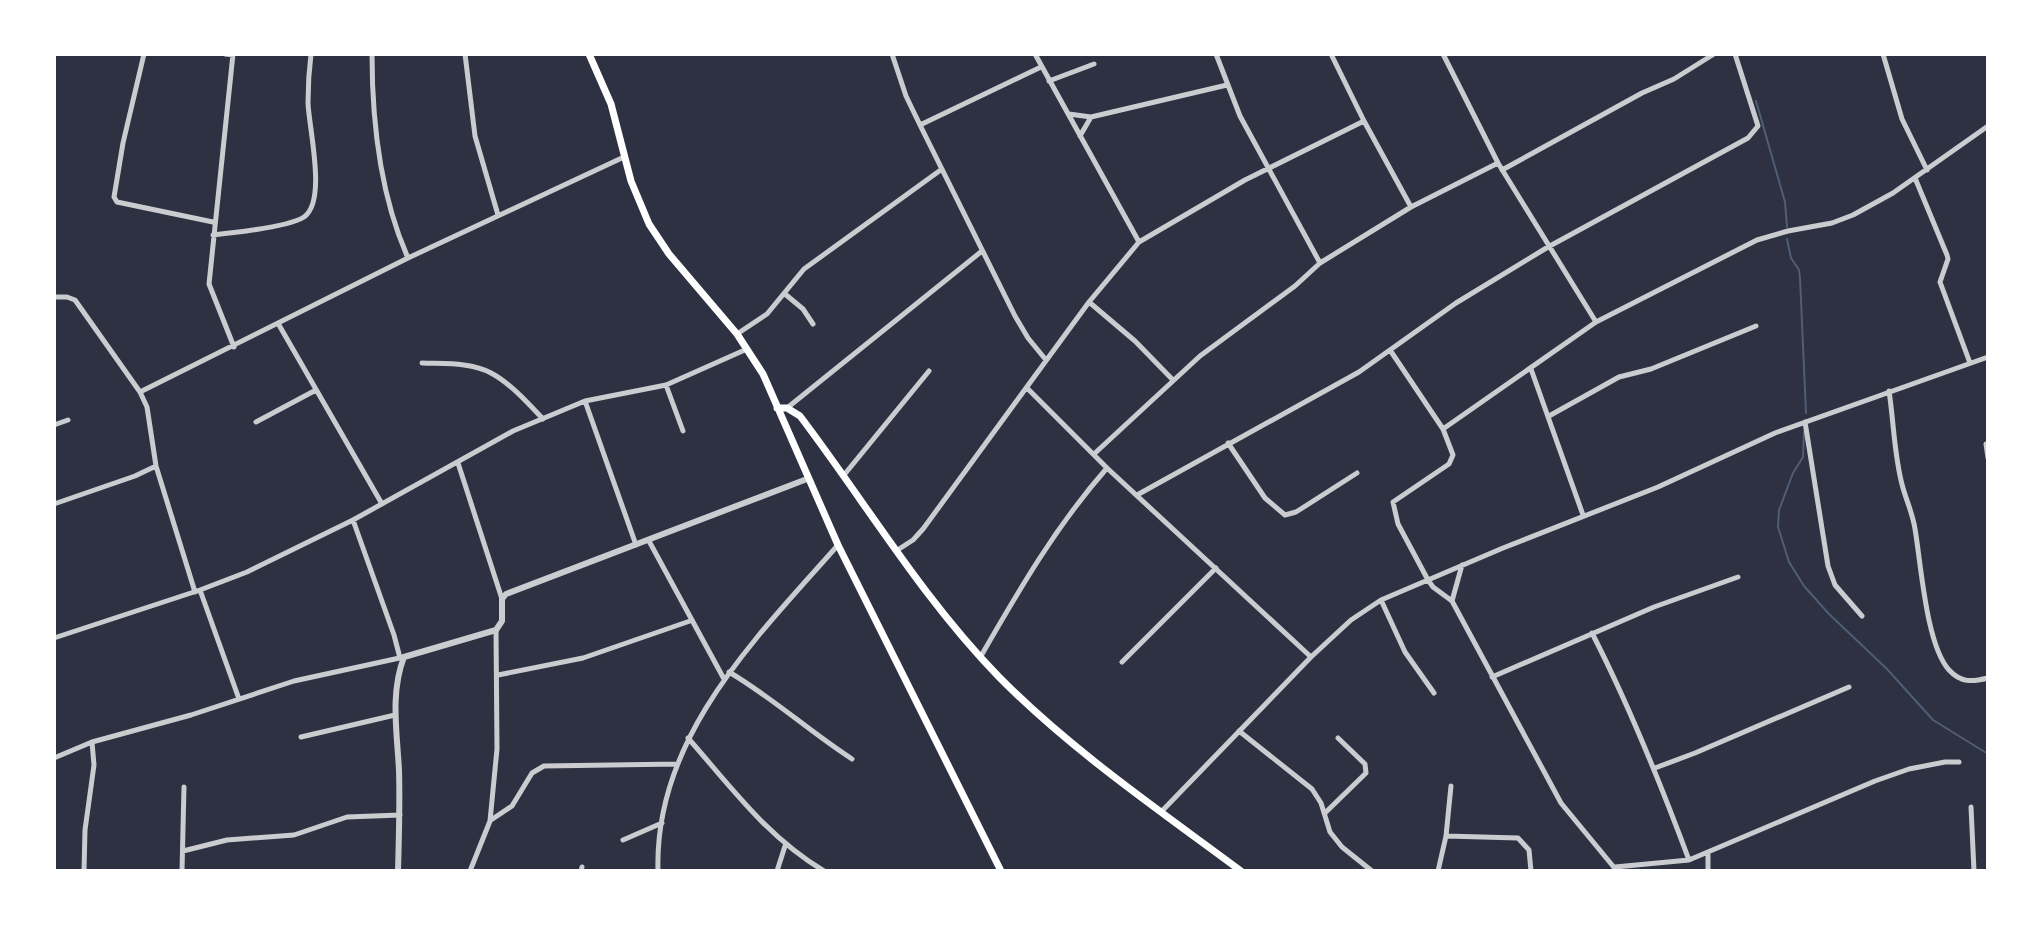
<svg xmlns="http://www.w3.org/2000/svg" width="2042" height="925" font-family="Manrope,sans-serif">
	<rect width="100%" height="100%" fill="#2d3142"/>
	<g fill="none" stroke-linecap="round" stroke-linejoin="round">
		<!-- stream -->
		<path stroke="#4f5d75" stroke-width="2" d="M1756 101 1785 202 1787 227
			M1787 239 1791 258 1799 270 1800 278 1806 413
			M1804 432 1803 457 1793 473 1779 510 1778 527 1789 562 1804 586 1829 614 1887 669 1933 720 1988 754"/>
		<!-- minor -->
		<path stroke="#caccd0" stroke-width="5" d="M144 54 123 143 114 197 117 202 213 222
			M225 54 233 55
			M233 54 209 284 234 347
			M372 54C372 123 380 195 408 258
			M465 54 475 136 498 215
			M892 54 906 96 920 125 1015 316 1028 338 1046 360
			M1035 54 1139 242
			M1216 54 1240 116 1320 263
			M1331 54 1364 121 1411 207
			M1443 54 1498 163 1596 322
			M1883 54 1902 119 1927 170
			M1049 81 1094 64
			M1069 114 1091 117 1227 85
			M920 125 1041 67
			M1080 136 1091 117
			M1502 170 1642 93 1674 79 1714 54
			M1915 178 1947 255 1948 259 1940 282 1970 363
			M213 235C232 233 289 227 304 217 327 201 309 129 308 103 308 87 309 70 311 54
			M785 294 803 309 813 324
			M54 297H67L75 300 140 392 147 407 156 466 195 592
			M1089 302 1135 341 1172 379
			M279 325 382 504
			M737 334 767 314 804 269 942 169
			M1390 350 1443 429 1453 455 1449 464 1393 502 1398 524 1428 580 1433 587 1452 601 1561 803 1617 871
			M422 363C443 364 471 362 491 373 510 383 528 403 543 419
			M1531 369 1583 515
			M666 385 683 431
			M1028 389 1107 468 1311 657
			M1889 391C1894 423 1894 457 1903 488 1907 502 1913 515 1915 529 1921 563 1926 645 1949 670 1961 683 1972 682 1988 678
			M140 392 408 258 624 157
			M585 401 636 545
			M787 408 982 251
			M1549 416 1619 377 1651 369 1756 326
			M256 422 316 390
			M1805 422 1828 566 1835 585 1862 616
			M54 425 68 420
			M1443 429 1596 322 1757 240 1788 231 1832 223 1853 215 1893 193 1988 126
			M1228 443 1265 498 1285 515 1296 512 1357 473
			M1986 444 1988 458
			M1094 454 1200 356 1295 286 1320 263 1411 207 1498 163
			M458 463 502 599
			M844 475 929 371
			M1137 495 1359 372 1456 303 1548 247 1748 138 1758 126 1735 54
			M54 504 135 476 156 466
			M353 520 394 635 400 658
			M649 541 724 679
			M896 551 913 540 923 529 1089 302 1139 242 1245 180 1364 121
			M200 590 239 699
			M1381 600 1405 652 1434 693
			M1452 601 1462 565
			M1592 633C1630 707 1660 782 1689 860
			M54 638 200 590 247 572 353 520 513 431 585 401 666 385 747 349
			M981 656C1019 590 1056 526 1107 468
			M1122 662 1216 568
			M729 672C773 698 810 732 852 759
			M498 675 583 658 690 621
			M1492 677 1654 607 1738 577
			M1239 731 1312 789 1321 803 1330 832 1342 847 1372 871
			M301 737 395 715
			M688 738C731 787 767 837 824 871
			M54 758 92 742 191 715 294 681 404 657
			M1655 768 1695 753 1849 687
			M1971 807 1974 871
			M1162 811 1311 657 1351 620 1381 600 1503 548 1658 487 1775 433 1988 357
			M1325 813 1366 773 1365 764 1338 738
			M491 820 512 806 532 773 544 766 678 764
			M1446 836 1518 838 1529 850 1531 871
			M623 840 662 823
			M183 851 227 840 294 835 347 817 400 815
			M1615 867 1689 860 1875 781 1909 769 1945 762H1959
			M84 871 85 830 94 765 92 742
			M182 871 184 787
			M470 871 490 821 497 749 496 630
			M581 871 582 867
			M658 871C654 737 756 638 838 545
			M777 871 785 846
			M1438 871 1446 836 1451 786
			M1708 871V853"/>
		<!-- tertiary -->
		<path stroke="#caccd0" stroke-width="6" d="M398 871C399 837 400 803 399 770 397 732 390 693 404 657L496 630 502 621V599L506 594 807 479"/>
		<!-- secondary -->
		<path stroke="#fff" stroke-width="7" d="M589 54 611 104 631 181 649 224 669 254 737 334 763 374 838 545 1001 871
			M777 408H787L800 416C866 503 922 598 999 677 1071 750 1159 810 1241 871"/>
	</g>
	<!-- border -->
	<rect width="2042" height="925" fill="none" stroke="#ffffff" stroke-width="112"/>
</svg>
